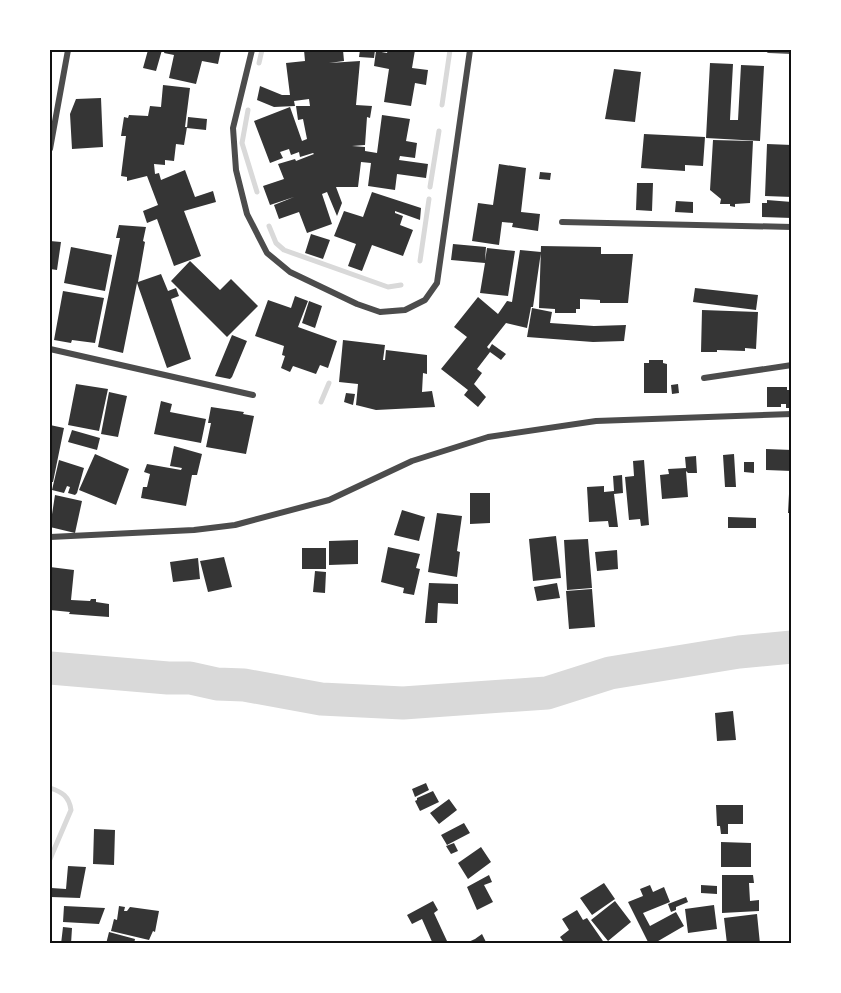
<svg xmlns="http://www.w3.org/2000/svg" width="841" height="993" font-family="Arial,sans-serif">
	<rect width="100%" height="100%" fill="#fff"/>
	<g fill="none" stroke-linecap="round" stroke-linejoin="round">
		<!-- stream -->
		<path stroke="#d9d9d9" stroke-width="5" d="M259 63 262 50
			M442 105 450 50
			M248 110 242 143 257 192
			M430 187 439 131
			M269 226 276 243 284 250 388 287 401 285
			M420 261 429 199
			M321 402 329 383
			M50 788C62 792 69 796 71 810L50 859"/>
		<!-- river -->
		<path stroke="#d9d9d9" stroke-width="33" d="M50 668 168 678H190L217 684 244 685 321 699 403 703 547 693 610 673 739 652 792 647"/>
	</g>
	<!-- building -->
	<path fill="#353535" d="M148 50H162L156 71 143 68Z
		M165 50H221L218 64 202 61 196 84 169 78 174 55 164 53Z
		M304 50H343L344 61 329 63 360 61 356 105 372 106 370 118 367 117 365 145 352 146 365 147V151L377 153 382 115 410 119 406 141 417 143 415 158 400 156 399 160 428 164 426 178 397 174 395 190 368 186 371 163 361 162 358 187H336L342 203 337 216 327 192 322 194 332 224 307 233 299 212 279 219 274 205 294 197 270 205 263 186 284 179 278 164 295 159 296 161 314 154 313 153 300 157 299 152 291 155 289 149 280 152 283 158 270 163 254 121 290 107 302 141 307 139 303 119 298 120 296 106H310L309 99 294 101 295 106 274 107 257 100 260 86 282 95H290L286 63 305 61Z
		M360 50H375L374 58 359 57Z
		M388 50H415L412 68 428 70 426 85 415 83 411 106 384 102 389 69 374 66 376 51 387 53Z
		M710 63 733 64 730 120H738L741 65 764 66 760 141 706 138Z
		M614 69 641 72 635 122 605 119Z
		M163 85 190 88 185 127H187L184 145 176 144 174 161 165 160V165L154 164 155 174 159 173 161 180 185 170 195 197 213 191 216 202 184 211 201 256 174 266 157 219 147 223 143 211 158 205 147 176 127 181V177L121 176 126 136H121L124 117 128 118 129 115 148 116 150 106 161 107Z
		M101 98 103 147 72 149 70 114 76 99Z
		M188 117 207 119 206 130 187 128Z
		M644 134 705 137 703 166 685 165V171L641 168Z
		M713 140 753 141 750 203 735 204V207L730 206V204H720L721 199 710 190Z
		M767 144 792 145V197L765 196Z
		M499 164 526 168 521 212 540 214 538 231 512 227 513 223 502 222 499 245 472 241 478 203 493 205Z
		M540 172 551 173 550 180 539 179Z
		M637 183H653L652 211 636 210Z
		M372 192 421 208 420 220 395 211V213L403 216 400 225 413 230 403 256 372 245 362 271 348 266 356 244 334 236 344 211 363 217Z
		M767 200 792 202V218L762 217V203H767Z
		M676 201 693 202V213L675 212Z
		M119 225 146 227 143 241 145 242 138 282 161 274 168 291 176 288 179 296 171 299 191 359 167 368 137 283 123 353 98 347 120 238H116Z
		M311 234 330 240 323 259 305 253Z
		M50 241 61 242 57 270 50 269Z
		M453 244 486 247 485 261 487 248 515 251 508 296 480 293 485 263 451 260Z
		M541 246 601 247V254H633L628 303H600V300L580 299V309H576V313H555V309L539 308Z
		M71 247 112 255 105 291 64 283Z
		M520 250 541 252 533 307H531L527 328 506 323 487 347 489 349 492 344 506 354 501 360 490 352 477 369 482 373 474 384 486 397 478 407 464 395 468 390 441 369 467 337 454 327 478 297 498 314 507 301 512 302Z
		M190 261 220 290 231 279 258 306 227 337 171 281Z
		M695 288 758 295 756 310 693 302Z
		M63 291 104 298 95 343 72 340 71 343 54 340Z
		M295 296 308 301 298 327 337 341 328 368 320 365 316 374 293 366 290 372 281 368 285 356 282 355 284 346 255 336 268 300 291 308Z
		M309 301 322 306 315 328 302 323Z
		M532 308 552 312 550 323 594 326 626 325 624 341 593 342 527 337Z
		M702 310 758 312 756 349 745 348V351L717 350V352H701Z
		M232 335 247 341 232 377 230 379 215 376Z
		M343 340 385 345 383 360H385L386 350 427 355V374L423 373 422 392 432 391 435 407 376 410 356 405 358 384 339 382Z
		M649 360H663V363L667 364V393H644V363H649Z
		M76 384 108 389 99 431 68 425Z
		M678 384 679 393 672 394 671 385Z
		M767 387H787V390H792V408H786V404H781V407H767Z
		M109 392 127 396 118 437 101 434Z
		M346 393 355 394 353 405 344 402Z
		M161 401 172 404 170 412 206 419 201 443 154 434Z
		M211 407 244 412 243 414 254 416 246 454 206 447 211 423H208Z
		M50 425 64 428 53 482H50Z
		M72 430 100 438 97 450 68 442Z
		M174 446 202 454 197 475H192L186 506 141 498 143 487H147L150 474 144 472 147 464 181 470 182 468 170 466Z
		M766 449 792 450V471L766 470Z
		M95 454 129 469 116 505 79 490Z
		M734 454 736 487H725L723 455Z
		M696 456 697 473H688L686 471 688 497 662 499 660 475 669 474 668 469 686 468 685 457Z
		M59 460 84 468 77 493 75 495 68 493 70 487 67 486 64 493 52 490Z
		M644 460 649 525 641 526 640 519 629 520 625 477 634 476 633 461Z
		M744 462H754V473L744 472Z
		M622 475 623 493 614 494 618 527H609L608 521 589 522 587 487 604 486V492L614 491 613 476Z
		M790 475H792V513H788Z
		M470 493H490V523L470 524Z
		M55 495 82 501 75 533 50 527Z
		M402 510 425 517 419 541 394 535Z
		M437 513 462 516 457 551 460 552 457 577 428 572Z
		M728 517 756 518V528H728Z
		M556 536 561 578 533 581 529 539Z
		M588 539 592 588 567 590 564 540Z
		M358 540V564L329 565V541Z
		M388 547 420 554 416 568 420 569 414 595 403 593 404 588 381 582Z
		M302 548H326V569H302Z
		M617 550 618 569 597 571 595 552Z
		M224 557 232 587 208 592 200 561Z
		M198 558 200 579 173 582 170 562Z
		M50 567 74 570 71 600 90 601 91 599H96V602L109 604V617L69 614 70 612 50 610Z
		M315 571 326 572 325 593 313 592Z
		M429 583 458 584V604L438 603 437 623H425Z
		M557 583 560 598 537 601 534 587Z
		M592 589 595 627 569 629 566 591Z
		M733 711 736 740 717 741 715 713Z
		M426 783 429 790 415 797 412 789Z
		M433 791 439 802 420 811 415 801 417 800V798Z
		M449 799 457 810 439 824 430 813Z
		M716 805H743V824H728V834H721L720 826H717Z
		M464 823 470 833 447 845 441 835Z
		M94 829 115 830 114 865 93 864Z
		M721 842 751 843V867H721Z
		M454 843 458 851 451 854 446 846Z
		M481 847 491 862 468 879 458 863Z
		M68 866 86 867 80 898 51 897V888L66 889Z
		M489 875 492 882 484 885 493 902 477 910 467 887Z
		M722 875H753L754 883H749L750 901 759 900V911L722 913Z
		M604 883 615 899 592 915 580 898Z
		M650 885 653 892 664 887 670 902 643 913 650 926 676 912 684 926 653 944H649L628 902 643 896 640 889Z
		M701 885 717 886V894L701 893Z
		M686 897 688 902 676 907V910L671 912 668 904Z
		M433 901 438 910 434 913 447 941 442 944H433L422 919 412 924 407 915Z
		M615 901 631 922 608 941 591 920Z
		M714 905 717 929 688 933 685 909Z
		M64 906 105 908 99 924 63 922Z
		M119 906 125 907 124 911H127L130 907 159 911 155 932 153 931 149 940 111 931 114 919 117 920Z
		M577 910 583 920 587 918 605 944H565L560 937 569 930 562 919Z
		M757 914 760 944H727L724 918Z
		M63 927 72 928 71 944H61Z
		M109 932 135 939 134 944H106Z
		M482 934 487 944H464L475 939Z"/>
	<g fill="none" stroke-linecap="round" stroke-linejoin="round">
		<!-- minor -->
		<path stroke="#4c4c4c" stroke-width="6" d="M252 50 233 128 236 170 247 214 267 253 290 272 357 304 380 312 405 310 425 300 437 283 470 50
			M769 50 792 51
			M50 149 68 50
			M562 222 792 227
			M50 349 253 395
			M704 378 792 365
			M50 537 194 530 235 525 329 500 412 461 488 437 596 421 792 414"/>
	</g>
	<!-- border -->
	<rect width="841" height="993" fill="none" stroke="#ffffff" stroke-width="102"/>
	<rect x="51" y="51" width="739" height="891" fill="none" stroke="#111" stroke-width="2"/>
</svg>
